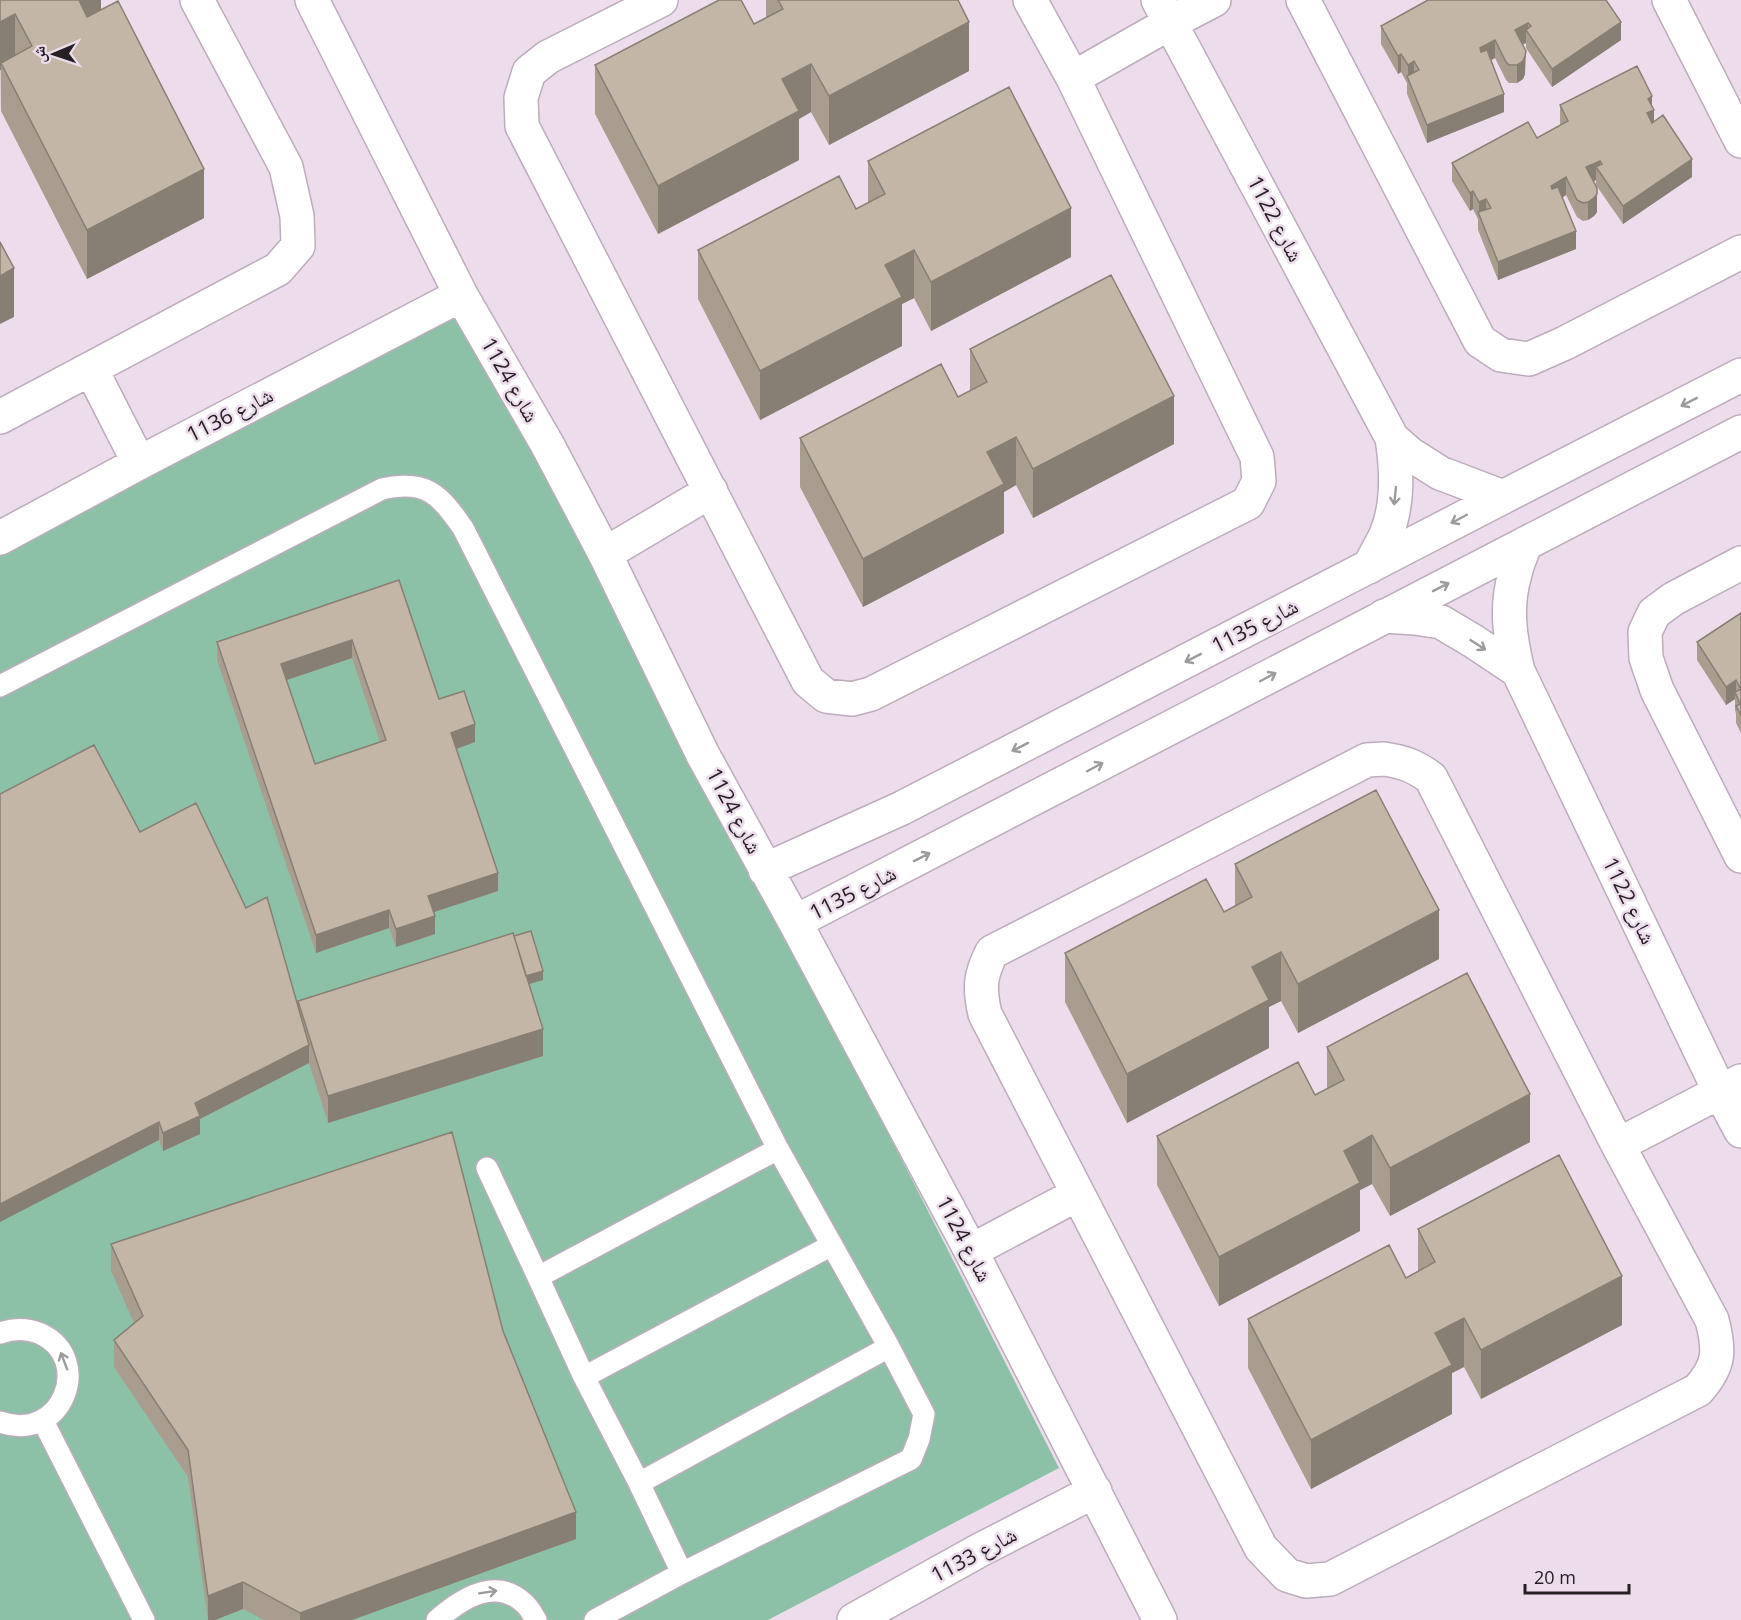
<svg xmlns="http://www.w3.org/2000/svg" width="1741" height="1620" font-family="'Open Sans','Noto Naskh Arabic',sans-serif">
	<rect width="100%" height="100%" fill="#edddec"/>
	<!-- green -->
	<path fill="#8dc1a7" d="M461 295 1059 1468 768 1620H0V537Z"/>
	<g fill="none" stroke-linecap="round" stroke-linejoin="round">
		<defs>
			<path id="service" d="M0 686 382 489C426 479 439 494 463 528L778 1149 889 1347 924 1414 919 1439 911 1459 682 1573 595 1620
				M487 1168 538 1277
				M0 1333C14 1328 27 1328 41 1334 94 1359 63 1444 0 1422
				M584 1377 832 1245
				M43 1421 144 1620
				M639 1483 889 1347
				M682 1573 639 1483 584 1377 538 1277 778 1149
				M437 1620C462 1598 496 1576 525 1604 530 1609 533 1615 536 1620"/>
			<path id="minor" d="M312 0 461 295 547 444 605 554 703 755 795 922 971 1251 1160 1620
				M661 0 548 57 529 72 521 98 522 126 808 681 826 696 852 699 871 694 1248 503 1259 481 1257 457 1073 78 1030 0
				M1158 0 1392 438 1410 454 1440 473 1503 497
				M1303 0 1480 341 1501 355 1529 359 1565 343 1741 252
				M1669 0 1741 141
				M1073 78 1170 23 1214 0
				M91 369 139 463
				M0 417 278 269 298 246 297 216 286 167 197 0
				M0 538 139 463 461 295
				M1526 543C1522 553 1517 563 1515 574 1505 607 1510 638 1518 671L1720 1092 1741 1131
				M605 554 711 491
				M1741 563 1673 599 1654 613 1645 632 1646 658 1657 690 1741 856
				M1369 567C1374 557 1380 547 1385 537 1399 506 1397 470 1392 438
				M1384 616 1415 618 1441 622 1473 641 1518 671
				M1384 759C1404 762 1415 766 1431 778L1618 1145 1712 1320C1720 1351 1720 1365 1698 1390L1330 1579 1306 1581 1287 1575 1261 1548 985 1014C979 988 980 975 992 952L1367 760Z
				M765 870 902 808 1503 497 1741 375
				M795 922 1741 432
				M1618 1145 1741 1081
				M971 1251 1078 1194
				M854 1620 980 1550 1095 1491"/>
		</defs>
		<!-- service casing -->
		<use href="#service" stroke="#bdadbc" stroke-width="24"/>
		<!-- minor casing -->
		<use href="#minor" stroke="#bdadbc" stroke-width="36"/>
		<!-- service -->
		<use href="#service" stroke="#fff" stroke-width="21"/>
		<!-- minor -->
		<use href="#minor" stroke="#fff" stroke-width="33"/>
	</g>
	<!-- wall -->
	<path fill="#a89d8f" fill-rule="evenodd" d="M0 0H101V10L204 218 87 279 1 111Z
		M766 0H958L969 71 829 145 811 112 799 119V160L658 234 595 114V65L754 24 766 18Z
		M1428 0 1621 40 1552 87 1526 48V43L1522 44 1525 74 1523 79 1517 83H1509L1506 80 1495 58 1491 60 1504 112 1427 143 1407 94V83L1401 72 1398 74 1381 44V26Z
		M1560 105 1652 107 1654 121 1692 177 1623 224 1596 185V180L1594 181 1597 212 1594 216 1588 220 1583 221 1577 217 1566 195 1562 198 1576 249 1498 280 1478 230V219L1473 209 1470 211 1452 181V163L1537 138 1561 125 1560 123Z
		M868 161 1071 257 931 331 914 298 902 304V346L760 420 698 299V250L856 209 868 203Z
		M970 349 1174 444 1033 518 1016 485 1004 492V533L863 607 800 487V438L958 397 970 391Z
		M399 580 439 699 475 742 456 749 498 891 434 912 435 934 396 947 389 928 316 953 217 660V642ZM352 658 380 742 315 764 287 680Z
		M1741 613V733L1736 723V714L1735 710V699L1726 705 1697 660V642Z
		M140 832 246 908 298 1006V1001L514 936 543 980 529 984 543 1056 328 1123 309 1063 200 1119V1134L163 1151 159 1140Z
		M1235 864 1439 959 1298 1033 1281 1001 1269 1007V1048L1127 1123 1065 1002V953L1224 912 1235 906Z
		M1327 1047 1530 1142 1390 1216 1372 1184 1360 1190V1231L1219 1306 1157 1185V1136L1315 1095 1327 1089Z
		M1418 1229 1622 1325 1481 1399 1464 1367 1452 1373V1414L1311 1489 1248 1368V1319L1406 1278 1418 1271Z
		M111 1244 503 1331 576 1539 352 1620H264L243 1609 215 1620H208L188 1477 114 1367V1340L134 1323 111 1271Z"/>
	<!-- shaded-wall -->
	<path fill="#887f74" d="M71 0H101V18L71 33Z
		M15 14V63H1V70H0V22Z
		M969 22V71L829 145V96Z
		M1621 22V40L1552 87V69Z
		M1528 23V34L1526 30V43L1515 48V30Z
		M1495 40V58L1480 66V48Z
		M1526 51 1525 74 1523 79 1517 83V65Z
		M1401 54V72L1398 74V56Z
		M1414 61V79L1408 76V65Z
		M811 64V112L799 119V160L658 234V186L782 79Z
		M1504 94V112L1427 143V125Z
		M1652 96V111L1654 110V128L1647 113 1648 99Z
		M1692 159V177L1623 224V206Z
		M1600 161V172L1596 167V180L1586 185V167Z
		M204 169V218L87 279V230Z
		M1566 177V195L1551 204V186Z
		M1597 188V212L1594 216 1588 220V202Z
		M1473 191V209L1470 211V193Z
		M1486 199V216L1479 214V202Z
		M1071 208V257L931 331V282Z
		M1576 231V249L1498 280V262Z
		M914 250V298L902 304V346L760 420V371L885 265Z
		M14 268V317L0 324V276Z
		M1174 396V444L1033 518V469Z
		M1016 437V485L1004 492V533L863 607V559L987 452Z
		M352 640V658L281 682V664Z
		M1736 680V696L1735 692V699L1726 705V687Z
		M475 724V742L451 751V733Z
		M498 873V891L428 914V896Z
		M389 910V928L316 953V935Z
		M1439 910V959L1298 1033V984Z
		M435 916V934L396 947V929Z
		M1281 952V1001L1269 1007V1048L1127 1123V1074L1252 967Z
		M543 971V980L522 986V977Z
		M543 1029V1056L328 1123V1096Z
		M309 1045V1063L200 1119V1134L163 1151V1133L195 1103Z
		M1530 1094V1142L1390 1216V1168Z
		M159 1122V1140L0 1222V1204Z
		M1372 1135V1184L1360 1190V1231L1219 1306V1257L1344 1151Z
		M1622 1276V1325L1481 1399V1350Z
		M1464 1318V1367L1452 1373V1414L1311 1489V1440L1435 1333Z
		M576 1512V1539L352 1620H300V1613Z
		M243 1582V1609L215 1620H208V1596Z"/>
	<!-- building -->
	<path fill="#c3b6a6" stroke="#887f74" stroke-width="1.5" fill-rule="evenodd" d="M0 0H79L87 17 118 1 204 169 87 230 1 63 32 46 15 14 0 22Z
		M719 0H741L754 24 783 9 778 0H958L969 22 829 96 811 64 782 79 799 111 658 186 595 65Z
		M1428 0H1606L1621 22 1552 69 1526 30 1531 26 1528 23 1515 30 1526 51 1525 56 1523 61 1517 65H1509L1506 62 1495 40 1480 48 1481 52 1487 50 1504 94 1427 125 1407 76 1419 70 1414 61 1408 65 1401 54 1398 56 1381 26Z
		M1637 66 1652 96 1648 99 1654 110 1647 113 1652 123 1663 115 1692 159 1623 206 1596 167 1602 164 1600 161 1586 167 1597 188V194L1594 198 1588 202 1583 203 1577 200 1566 177 1551 186 1552 189 1558 187 1576 231 1498 262 1478 212 1491 208 1486 199 1479 202 1473 191 1470 193 1452 163 1528 122 1537 138 1568 121 1560 105Z
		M1009 87 1071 208 931 282 914 250 885 265 902 297 760 371 698 250 839 176 856 209 885 194 868 161Z
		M0 242 14 268 0 276Z
		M1111 275 1174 396 1033 469 1016 437 987 452 1004 484 863 559 800 438 941 364 958 397 987 382 970 349Z
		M399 580 439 699 464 691 475 724 451 733 498 873 428 896 435 916 396 929 389 910 316 935 217 642ZM352 640 386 740 315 764 281 664Z
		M1741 613V689L1736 680 1726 687 1697 642Z
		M1741 689V715L1736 706 1740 704 1735 692Z
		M94 745 140 832 196 803 246 908 267 897 309 1045 195 1103 200 1116 163 1133 159 1122 0 1204V794Z
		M1376 790 1439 910 1298 984 1281 952 1252 967 1269 1000 1127 1074 1065 953 1206 879 1224 912 1252 897 1235 864Z
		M531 931 543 971 526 976 514 936Z
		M513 933 543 1029 328 1096 298 1001Z
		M1467 973 1530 1094 1390 1168 1372 1135 1344 1151 1360 1183 1219 1257 1157 1136 1298 1062 1315 1095 1344 1080 1327 1047Z
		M452 1132 503 1331 576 1512 300 1613 243 1582 208 1596 188 1450 114 1340 143 1316 111 1244Z
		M1559 1155 1622 1276 1481 1350 1464 1318 1435 1333 1452 1365 1311 1440 1248 1319 1389 1245 1406 1278 1435 1262 1418 1229Z"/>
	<!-- one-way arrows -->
	<defs><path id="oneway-shaft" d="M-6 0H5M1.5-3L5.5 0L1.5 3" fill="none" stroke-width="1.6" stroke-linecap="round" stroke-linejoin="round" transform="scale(1.5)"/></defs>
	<g stroke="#9d9b9d">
		<use href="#oneway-shaft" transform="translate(1689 402) rotate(153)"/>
		<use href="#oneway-shaft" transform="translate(1395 496) rotate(96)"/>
		<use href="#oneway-shaft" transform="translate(1459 519) rotate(152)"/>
		<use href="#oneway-shaft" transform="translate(1441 587) rotate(-27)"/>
		<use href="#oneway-shaft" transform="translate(1478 645) rotate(33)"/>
		<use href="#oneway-shaft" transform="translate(1193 658) rotate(153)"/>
		<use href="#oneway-shaft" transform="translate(1268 677) rotate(-28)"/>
		<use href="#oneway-shaft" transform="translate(1020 747) rotate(153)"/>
		<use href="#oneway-shaft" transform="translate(1095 767) rotate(-28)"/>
		<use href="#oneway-shaft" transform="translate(922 857) rotate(-27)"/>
		<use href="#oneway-shaft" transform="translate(64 1361) rotate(-111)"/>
		<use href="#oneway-shaft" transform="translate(488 1592) rotate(-9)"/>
	</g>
	<g text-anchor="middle" stroke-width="5" stroke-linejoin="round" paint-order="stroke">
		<!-- street labels -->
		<g font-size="21" fill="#262025" stroke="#edddec">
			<text transform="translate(1275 219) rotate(62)" y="7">شارع 1122</text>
			<text transform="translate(510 380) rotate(60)" y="7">شارع 1124</text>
			<text transform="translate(230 415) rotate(-27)" y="7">شارع 1136</text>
			<text transform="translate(1255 626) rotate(-27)" y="7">شارع 1135</text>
			<text transform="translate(734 811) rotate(62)" y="7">شارع 1124</text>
			<text transform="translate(853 893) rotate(-27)" y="7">شارع 1135</text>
			<text transform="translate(1629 901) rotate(64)" y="7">شارع 1122</text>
			<text transform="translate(964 1239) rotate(62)" y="7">شارع 1124</text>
			<text transform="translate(974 1555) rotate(-28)" y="7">شارع 1133</text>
		</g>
	</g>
	<!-- north arrow -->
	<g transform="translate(54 54) rotate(268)" stroke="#edddec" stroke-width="4.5" paint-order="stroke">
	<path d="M0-4.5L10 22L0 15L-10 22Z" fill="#262025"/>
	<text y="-9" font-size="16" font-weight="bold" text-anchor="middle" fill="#262025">ش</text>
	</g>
	<!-- scale -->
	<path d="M1525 1584v9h104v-9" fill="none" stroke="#262025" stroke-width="3"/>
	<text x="1534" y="1584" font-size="18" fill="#262025" stroke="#edddec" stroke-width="4.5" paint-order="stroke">20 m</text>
</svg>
